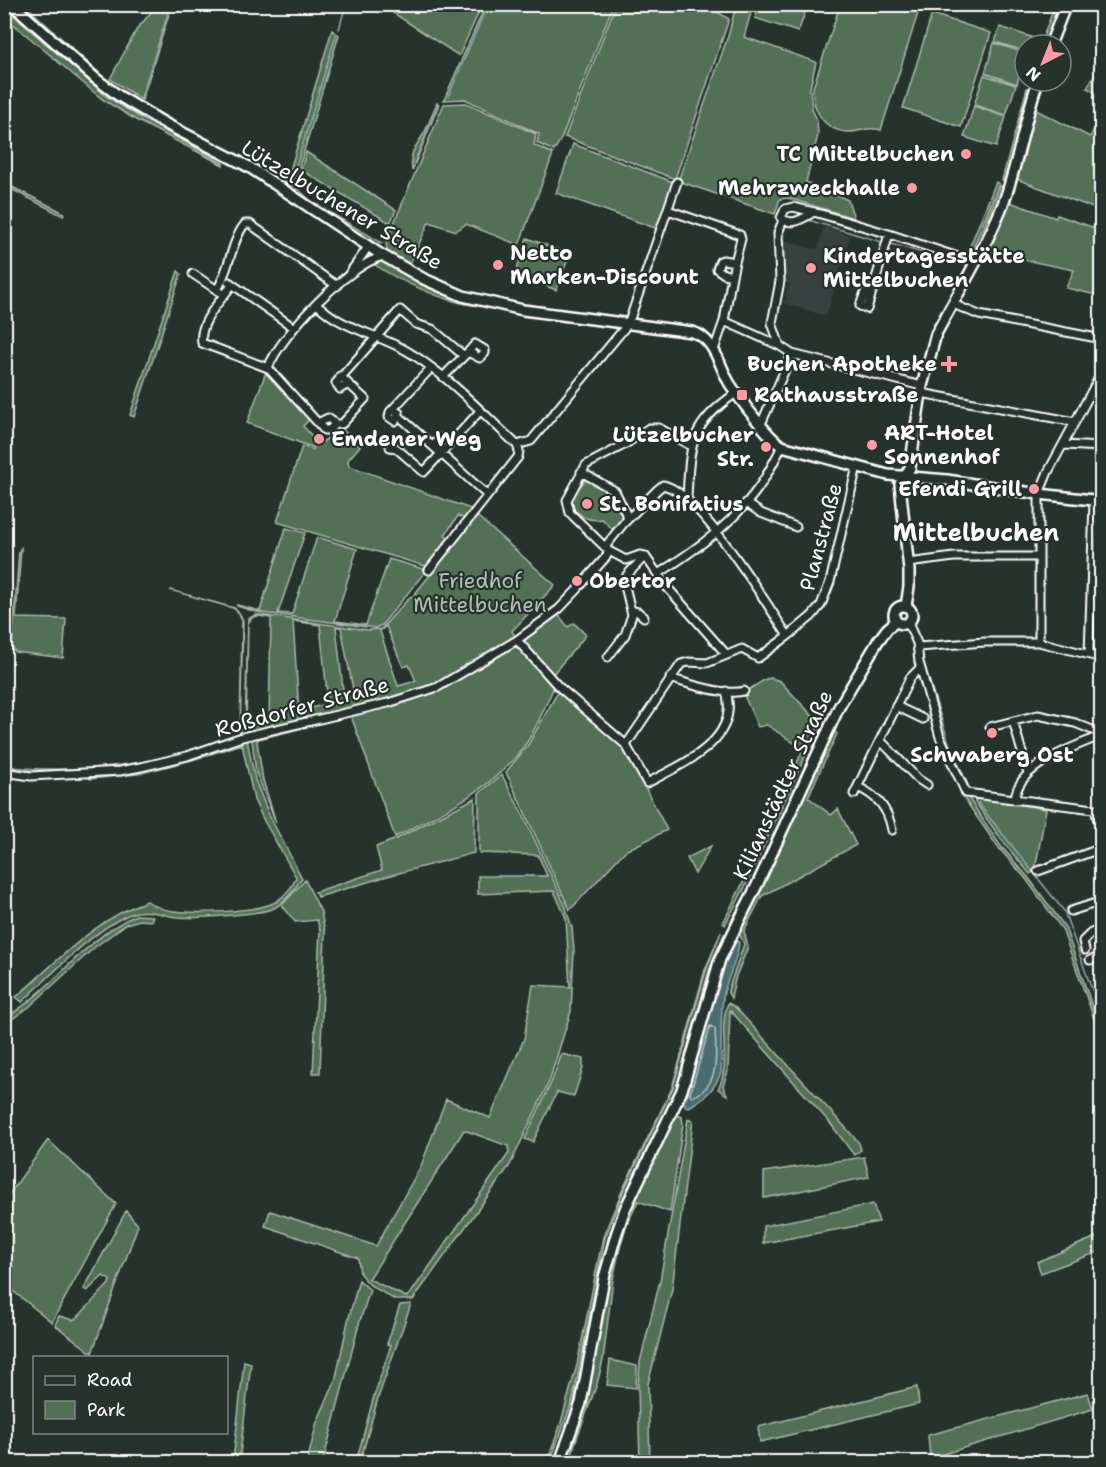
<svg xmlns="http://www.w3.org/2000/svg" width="1106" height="1467" font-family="'Shantell Sans',sans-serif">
	<rect width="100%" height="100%" fill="#26332d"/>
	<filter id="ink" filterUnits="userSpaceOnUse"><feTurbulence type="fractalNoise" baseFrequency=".0167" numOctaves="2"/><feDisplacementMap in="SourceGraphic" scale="12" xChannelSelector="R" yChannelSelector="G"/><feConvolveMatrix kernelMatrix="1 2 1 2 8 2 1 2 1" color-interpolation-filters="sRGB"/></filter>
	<g filter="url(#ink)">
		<!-- built -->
		<path fill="#394140" d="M824 227 850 235 826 316 783 303 787 299 785 296 790 284 784 283 781 240 817 250Z"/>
		<!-- green -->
		<path fill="#536f56" stroke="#a9b7aa" stroke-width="1.5" fill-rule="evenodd" d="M486 4 613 5 562 137 554 151 537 143 539 134 465 99 444 100Z
			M616 4 706 5 729 19 675 179 565 137Z
			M913 4 920 7 881 130C866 126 862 132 848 132 824 131 812 110 813 88L840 5Z
			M5 5H7L65 57 223 158V160L140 115 107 94Z
			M17 5H25L109 82 140 102 137 104 108 85Z
			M381 5H482L459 56Z
			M736 5H753L744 37 816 62 810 88 812 109 817 120 818 135 806 182 848 200 854 218 788 198 780 199 775 214 678 181 729 33Z
			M760 5V4L808 5 798 32 755 18Z
			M1055 5H1063L1047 45H1040Z
			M5 8 106 96 139 117 223 163V165L136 120 102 99 5 17Z
			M162 8 170 11 142 100 110 79 137 29 153 10Z
			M932 14 991 33 961 127 903 108Z
			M1000 27 1031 37 1029 45H1025V51L995 42Z
			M332 30 339 35 292 191 285 187Z
			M994 43 1025 53 1017 84 985 73Z
			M1095 74 1101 78V96L1087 88Z
			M984 75 1016 85 1006 115 974 105Z
			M1027 88 1032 89 1008 182 1002 180Z
			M437 103 439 104 412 171C410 150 413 152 423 135 429 125 432 113 437 103Z
			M466 103 536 134 534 145 553 154 519 245 466 224 456 231 429 222 409 266 387 252 386 242 444 104Z
			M146 106 252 163 272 171 269 177 145 109Z
			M974 106 1006 117 996 147 964 137Z
			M1032 108 1090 137 1101 116V211L1014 178Z
			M573 144 673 182 658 229 556 193Z
			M306 152 396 210 390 223 301 170Z
			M996 182 999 184 970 256H966Z
			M4 183 64 213 63 216 5 186Z
			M1000 186 1006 187 978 251 974 253Z
			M296 187 312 202 382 243 376 244 296 194Z
			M1007 201 1056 218 1057 215 1095 228 1101 217V296L1066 288 1074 270 986 252Z
			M527 238 570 254 556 290 515 274Z
			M381 260C414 279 448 296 486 306 454 307 398 281 372 263Z
			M178 271 181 274 134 417 130 415Z
			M266 372 310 419 303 426 319 444 342 429 360 446 348 460 349 466 474 510 466 519 458 516 445 535 452 538 428 567 277 522 302 446 313 450 314 448 247 423Z
			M587 479 611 490 625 518 614 531 602 519C590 522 579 516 571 506 571 495 579 487 587 479Z
			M477 516 555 585 512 631 516 638 463 671 434 685 321 717 247 733 245 732 248 619 255 615H261L368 630 381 629 410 597 413 596 447 554 452 552 451 548ZM259 616 271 618 269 721 246 728 248 623 253 617ZM293 621 320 625 328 703 299 712ZM386 626 403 667 409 665 416 681 398 686 380 631ZM336 627H341L354 695 344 698Z
			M286 528 305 533 278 613 292 614 317 537 357 549 335 621 366 625 389 559 423 569 425 572 382 625 375 628 256 612 237 606V605L260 611Z
			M21 548 16 618 66 619 63 658 15 652 12 647 19 551Z
			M170 590 234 608C239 611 241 615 243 621L240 733 242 621 239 613 233 608Z
			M557 613 568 627 574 623 586 635 552 675 523 641Z
			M515 642 554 687C545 706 538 725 527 742 498 787 441 813 395 837L351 716 259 739 257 741 263 780 276 823 256 773 252 740 254 737 438 688Z
			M771 678 780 681 820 724 745 887 725 925 723 923 765 838 803 749 767 725 758 727 743 693 766 679Z
			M559 690 625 748 667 830 625 851 570 910 506 772 528 745Z
			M824 724 826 726 750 891 732 924 730 923 748 890Z
			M831 728 837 734 808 797 831 815 838 809 856 845 762 896 744 931 748 947 736 976 731 998 728 993V990L744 944 737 929 773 861Z
			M234 736H239L185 755 120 769 31 774 5 769V766C57 773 120 768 172 756 193 751 213 743 234 736Z
			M242 739H247L255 780 270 817 302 878C295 889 286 902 274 908 263 914 193 919 178 917 165 916 146 908 133 913 95 927 52 975 22 1002L16 997C56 963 96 918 147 901 154 906 163 910 173 911 194 914 251 912 271 904 281 901 293 887 296 877L264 821 254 800 242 744 192 760 138 774 90 779 86 774 120 773Z
			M502 775 522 813 565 905 572 928 574 950 571 1011 549 1082 510 1165 415 1297 413 1300H395L370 1285 360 1274 358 1258 265 1226 270 1211 376 1246 421 1166 446 1099 490 1118 524 1039 533 985 570 987 566 918 554 891 478 894V876H547L538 855 479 853V793ZM464 1130 508 1146 509 1153 411 1293 406 1297 369 1279Z
			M961 794H966L1000 845 1028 877 1065 927 1101 1032V1038L1062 929 1026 879 997 846Z
			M475 798 474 853 384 877 318 897 315 892 382 870 376 847 396 839Z
			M979 798 1046 809 1035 870 1030 874 1003 842 975 802V799Z
			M711 846 695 874 687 858Z
			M305 880 321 912 325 932 320 1073H313L320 930 317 920 295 922 282 905Z
			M136 915 153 916 151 921 140 920 126 924 95 947 29 1007 5 1024V1018C53 990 83 939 136 915Z
			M721 932 706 971 673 1088 623 1192 605 1238 573 1400 550 1462H547L560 1426 577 1365 603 1237 622 1191 672 1088 705 970Z
			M724 934 727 935 711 971 679 1088 629 1192 578 1400 557 1462H554L575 1400 608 1238 626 1191 676 1088 709 970Z
			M728 1003 735 1007 845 1127 859 1143 861 1150 854 1155 830 1123 730 1010 728 1071 723 1086 727 1095 718 1089C732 1062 717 1030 728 1003Z
			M562 1054 583 1059V1068L574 1096 557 1092 533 1142 525 1139 551 1083Z
			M675 1115 682 1117 683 1124 670 1212 638 1201 626 1227 620 1248 613 1279 603 1360 597 1384 574 1446 571 1462H563L594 1363 613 1255 629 1208Z
			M688 1119 693 1121 672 1289 648 1384 650 1462H640L638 1387 640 1362 660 1281Z
			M48 1140 116 1204 52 1322 4 1284 5 1200Z
			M864 1157 869 1177 764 1198V1172Z
			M873 1204 879 1222 763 1243V1226Z
			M126 1211 138 1225 92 1353 55 1325 59 1316 73 1320 77 1318 109 1284 110 1280 103 1276 87 1291 84 1289Z
			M1101 1235V1251L1041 1273 1037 1262Z
			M359 1280 370 1290 359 1324 323 1462H307L317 1422 335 1382 348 1321Z
			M411 1304 378 1398 360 1462H356L374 1396 391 1345 387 1344 400 1305Z
			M610 1360 637 1366 636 1388 607 1385Z
			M244 1361 251 1363 239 1462H233Z
			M917 1387 919 1404 760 1442 758 1427Z
			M1088 1393 1093 1409 930 1458 928 1435Z"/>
		<!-- water -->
		<path fill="#4b6d71" stroke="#93a7aa" stroke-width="1.5" d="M735 937 739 943C738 959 728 976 724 992 719 1019 722 1046 721 1072 715 1090 704 1098 689 1107H686L682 1099 718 973Z"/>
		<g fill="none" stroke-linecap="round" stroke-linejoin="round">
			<!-- shore -->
			<path stroke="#b7c5c6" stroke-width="1.5" d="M710 1026 715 1029C716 1054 721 1086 692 1097L690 1094Z"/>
			<!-- stream -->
			<path stroke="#93a7aa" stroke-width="1.5" d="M339 29 346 4
				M1045 45 1060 4
				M1032 82V81
				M448 97 488 4
				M141 98 171 4
				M414 163 438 105
				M1005 179 1030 90
				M290 186 336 35
				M808 220 882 242
				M982 240 1003 189
				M891 244 962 264
				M921 654 949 743 969 787
				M978 803 1064 911 1102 1018"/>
			<defs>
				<path id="minor" d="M668 210 740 235 741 239 735 262 723 260 720 261 717 269 724 274 732 276 735 262
					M814 212C803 218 792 227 781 218L785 209 793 207 814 212 889 234 976 263
					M193 274 220 292
					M349 274 368 247
					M229 282 293 327
					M232 285C221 300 198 323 202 343L268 368
					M217 290C229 271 232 239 245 224H250L337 286
					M872 291 865 292 860 306 867 309 889 234
					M317 304C343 330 376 333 407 351 448 375 482 413 517 445
					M953 304 979 315 1102 339
					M724 321 780 346 792 354 922 386
					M780 346 772 323 780 281 778 233 783 220
					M714 350 724 321 732 276
					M268 368C282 333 347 266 383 256
					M268 368 318 423
					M443 377 468 352 480 358 485 353V350L475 344 468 352
					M348 384 340 389 336 383 400 310 416 324 432 329 463 355
					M921 393 1075 422
					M393 410 399 413V416L395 421 389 417 390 412 431 368
					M399 416 487 495
					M328 418 336 424 329 430H324L318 423Z
					M336 424H342L365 399 340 376
					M761 424 792 354
					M517 445 531 441 627 325 631 316 677 182
					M1064 445 1102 447
					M433 446 439 439 443 438 450 444
					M691 446 659 428H649L624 445 586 465 567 500 570 513 609 551 626 560 640 555 645 556 666 586 726 654
					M390 447 396 448 424 472 480 411
					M581 472 615 491 628 518
					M687 498C690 444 689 426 736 393
					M746 503 761 513 796 527
					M605 547 623 524 658 489 663 485C698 491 766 603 788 636
					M908 563 954 557H1039
					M429 570 518 457 519 451 517 445
					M658 574C695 550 734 523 759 487 768 474 775 460 782 446
					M581 585 606 557 609 551
					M631 610 638 612 644 617
					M908 623 917 643 919 662 940 737 966 793 1102 810
					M517 640 558 686 626 745 647 783C682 764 741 741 726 691
					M1039 642V494L1048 472 1102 372
					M918 647 985 642H1039L1102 658
					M1089 654 1094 501
					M608 657 625 635 632 615 625 586 627 575 645 556
					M670 678C688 684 727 696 744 691
					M896 706 923 719
					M1013 721 1028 773
					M990 727 1038 715 1075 723 1102 734
					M880 740 918 779 927 785
					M626 745 681 664 688 662 707 663 742 649 758 658 788 636 812 616 821 605 830 582 857 466
					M4 772 31 776 120 771 141 767 187 756 242 737 388 703 438 687 517 640 559 609 578 589
					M858 787C877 796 888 808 892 830
					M854 794 910 678 920 668
					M1015 800C1016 765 1075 747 1102 735
					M1095 809 1102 836
					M1038 871 1102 848
					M1071 911 1102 901
					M1085 950 1083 941 1091 933 1102 929
					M1090 960 1102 957"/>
				<path id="major" d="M12 4 95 78 119 96 166 124 249 167 380 254 424 279 463 296 523 310 692 332C715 338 719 366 730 384 739 398 769 439 782 446L888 475 947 480 1039 494 1102 501
					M1050 45 1066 4
					M894 615a9 9 0 1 1 18 0a9 9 0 1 1-18 0Z
					M906 606 909 587V570L900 484 910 468 922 386 936 334C959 291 985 250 1003 204 1018 164 1024 121 1038 81
					M560 1462 581 1403 604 1278 616 1235 625 1209 682 1090 720 959 758 883 839 707 878 641 887 629 896 621"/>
			</defs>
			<!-- minor casing -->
			<use href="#minor" stroke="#fff" stroke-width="11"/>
			<!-- major casing -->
			<use href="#major" stroke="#fff" stroke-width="14"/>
			<!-- minor -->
			<use href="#minor" stroke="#26332d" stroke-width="7"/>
			<!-- major -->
			<use href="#major" stroke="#26332d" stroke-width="9"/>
		</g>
	</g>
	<!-- markers -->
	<g fill="#ff9aa2" stroke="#26332d" stroke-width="2">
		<circle cx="966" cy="154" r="6"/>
		<circle cx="912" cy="188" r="6"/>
		<circle cx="498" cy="265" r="6"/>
		<circle cx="811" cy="268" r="6"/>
		<path d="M946 355h6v6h6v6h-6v6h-6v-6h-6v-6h6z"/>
		<rect x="736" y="389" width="12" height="12" rx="3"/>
		<circle cx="319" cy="439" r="6"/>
		<circle cx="872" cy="445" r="6"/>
		<circle cx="766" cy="447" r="6"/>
		<circle cx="1034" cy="489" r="6"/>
		<circle cx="587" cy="504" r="6"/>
		<circle cx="577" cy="581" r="6"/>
		<circle cx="992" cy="733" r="6"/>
	</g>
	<g text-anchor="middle" stroke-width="4.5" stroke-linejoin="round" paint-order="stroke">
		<!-- poi labels -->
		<g font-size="21" font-weight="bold" fill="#fff" stroke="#26332d" text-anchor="start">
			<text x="954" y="161" text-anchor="end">TC Mittelbuchen</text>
			<text x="900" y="195" text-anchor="end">Mehrzweckhalle</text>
			<text x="510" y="260">Netto<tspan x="510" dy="24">Marken-Discount</tspan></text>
			<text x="823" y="263">Kindertagesstätte<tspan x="823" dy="24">Mittelbuchen</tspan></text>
			<text x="937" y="371" text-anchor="end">Buchen Apotheke</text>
			<text x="754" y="402">Rathausstraße</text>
			<text x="884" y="440">ART-Hotel<tspan x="884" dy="24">Sonnenhof</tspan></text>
			<text x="754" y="442" text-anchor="end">Lützelbucher<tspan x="754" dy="24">Str.</tspan></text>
			<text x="331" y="446">Emdener Weg</text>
			<text x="1022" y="496" text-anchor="end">Efendi Grill</text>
			<text x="599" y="511">St. Bonifatius</text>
			<text x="589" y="588">Obertor</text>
			<text x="992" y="762" text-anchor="middle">Schwaberg Ost</text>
		</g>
		<!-- street labels -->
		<g font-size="21" fill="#fff" stroke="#26332d">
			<text transform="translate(342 205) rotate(31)" y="7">Lützelbuchener Straße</text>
			<text transform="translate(821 537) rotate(-75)" y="7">Planstraße</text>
			<text transform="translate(302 707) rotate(-15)" y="7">Roßdorfer Straße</text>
			<text transform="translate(783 785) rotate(-65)" y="7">Kilianstädter Straße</text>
		</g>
		<!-- park labels -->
		<g font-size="21" fill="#b2beb3" stroke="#26332d">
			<text x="480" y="588">Friedhof<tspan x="480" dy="24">Mittelbuchen</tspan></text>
		</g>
		<!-- quarter labels -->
		<g font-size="24" font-weight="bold" fill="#fff" stroke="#26332d">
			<text x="976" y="541">Mittelbuchen</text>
		</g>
	</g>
	<!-- margin -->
	<rect width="1106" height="1467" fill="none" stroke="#26332d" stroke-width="24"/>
	<rect x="12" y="12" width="1082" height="1443" fill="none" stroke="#fff" stroke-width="2" filter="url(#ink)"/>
	<!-- legend -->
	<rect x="33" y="1356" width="195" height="78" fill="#26332d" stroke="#7d8581" stroke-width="1.5"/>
	<rect x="45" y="1376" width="30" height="9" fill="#26332d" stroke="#7d8581" stroke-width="1.5"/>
	<text x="87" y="1386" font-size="18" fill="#ffffff">Road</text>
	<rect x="45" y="1401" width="30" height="18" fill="#536f56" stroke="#7d8581" stroke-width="1.5"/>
	<text x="87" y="1416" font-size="18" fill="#ffffff">Park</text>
	<!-- north arrow -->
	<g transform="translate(1043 63) rotate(222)"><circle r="28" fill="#26332d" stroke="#7d8581" stroke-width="1.5"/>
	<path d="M0-4.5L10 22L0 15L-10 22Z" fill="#ff9aa2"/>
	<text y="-9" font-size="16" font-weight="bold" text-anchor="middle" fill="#ffffff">N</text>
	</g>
</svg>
